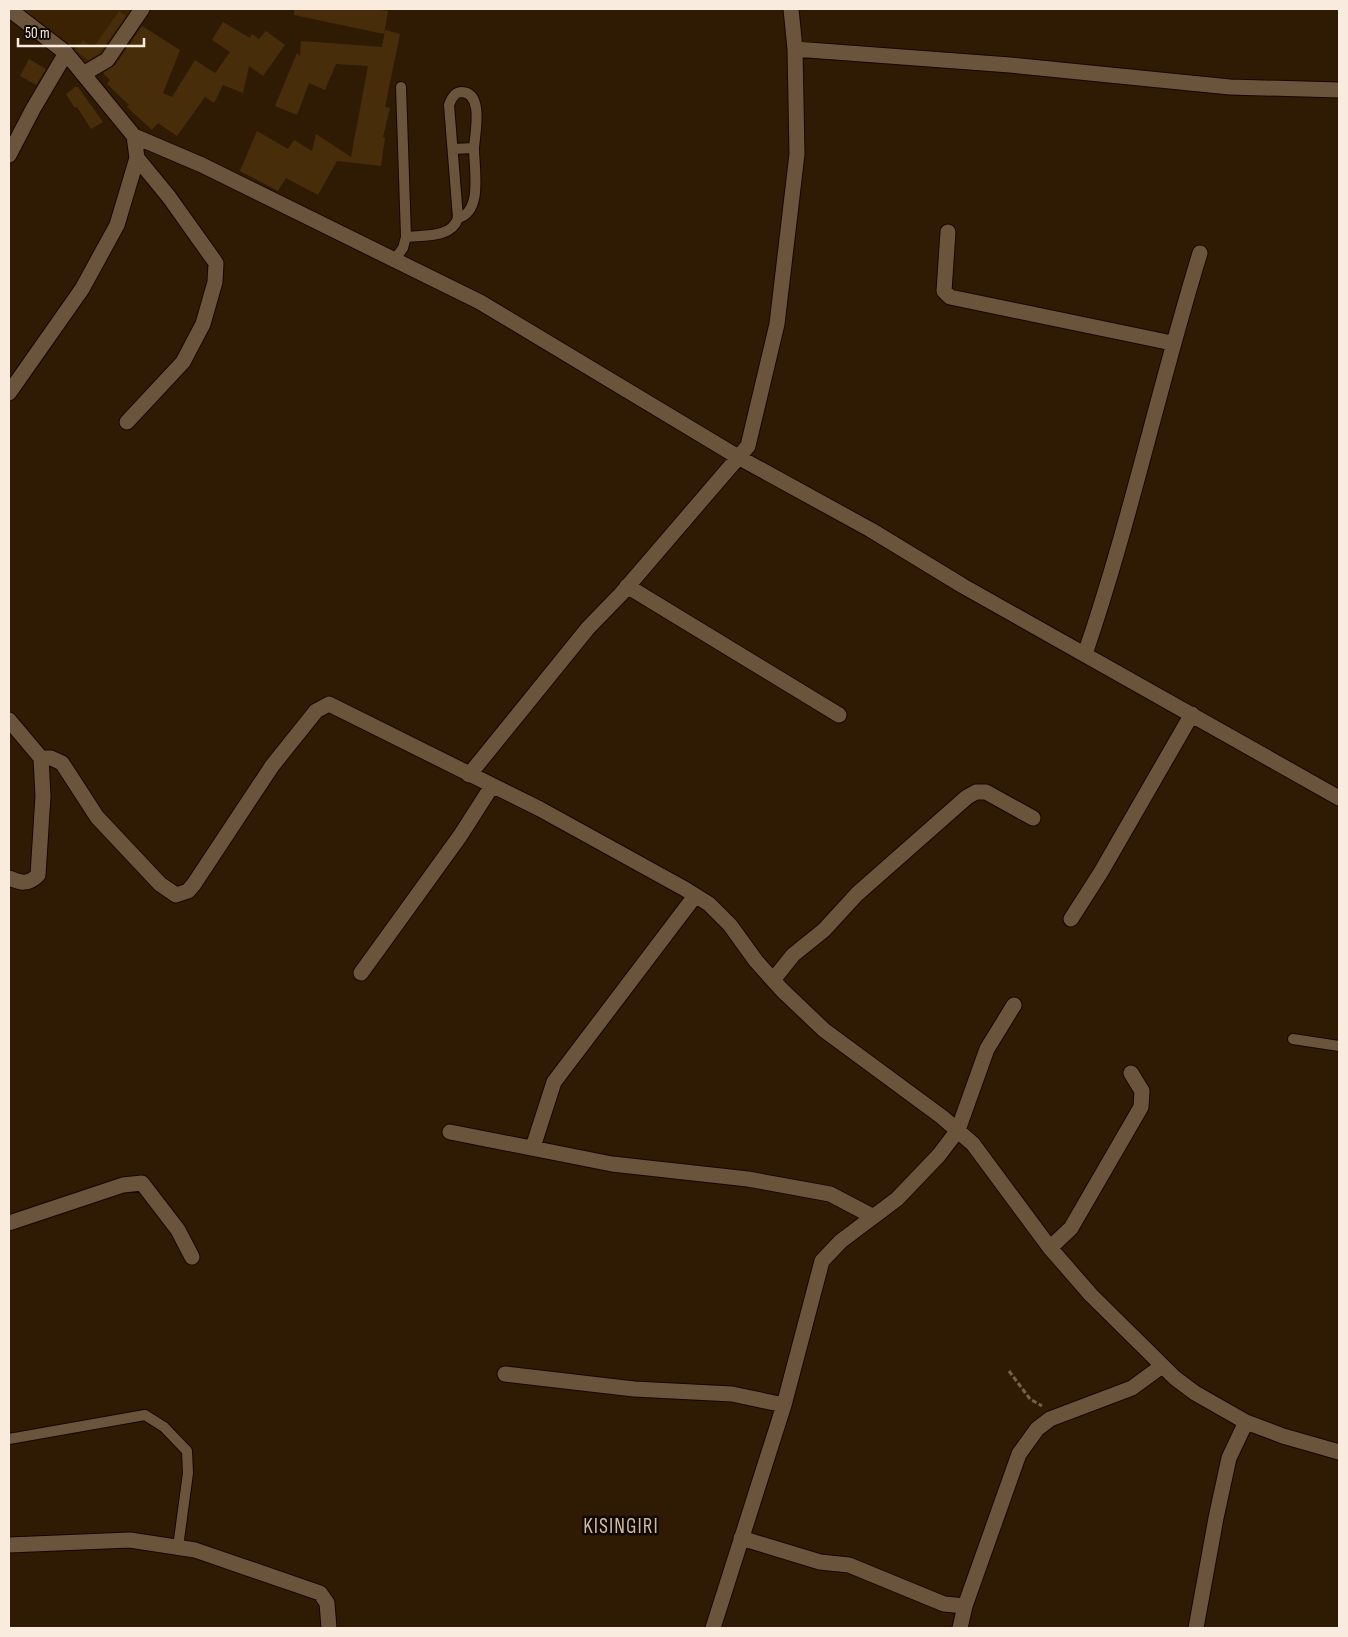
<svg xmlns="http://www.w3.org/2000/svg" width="1348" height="1637" font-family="'Sofia Sans Condensed',sans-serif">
	<rect width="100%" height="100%" fill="#2f1b04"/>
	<!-- built -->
	<path fill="#3a2203" d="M16 9H137L111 47 88 66 82 64Z"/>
	<!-- building -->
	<path fill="#482d0a" d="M294 9H374L388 11 384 34 294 15Z
		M119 11 126 16 100 53 88 60 75 50 83 40 93 48Z
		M223 22 250 38 252 34 259 39 266 31 285 45 263 76 249 66 243 93 223 85 214 103 205 97 177 136 158 123 152 130 127 107 129 105 107 84 110 80 103 73 115 65 142 26 180 50 163 93 172 97 195 60 215 73 230 52 212 40Z
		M385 30 400 34 385 107 390 108 383 137 385 138 381 166 337 161 318 195 286 178 278 191 240 171 257 131 288 149 294 140 312 151 316 134 351 157 368 66 336 64 325 90 309 83 297 115 275 106 297 53 300 56 301 41 382 47Z
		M29 59 46 69 36 85 20 76Z
		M75 87H78L103 122 91 129 77 107 75 108 66 94Z"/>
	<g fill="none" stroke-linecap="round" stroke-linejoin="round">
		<defs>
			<path id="lane" d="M453 149 474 148C474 169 483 212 458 218
				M406 237C424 235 452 238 458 218L449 105C451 99 454 92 462 92 484 93 475 133 474 148
				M395 259 403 248 406 237 401 87
				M1293 1039 1339 1046
				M9 1439 145 1415 164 1427 187 1451 188 1473 178 1547"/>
			<path id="street" d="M9 9 66 53 134 136 202 165 480 302 738 457 871 530 963 586 1339 798
				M795 49 1010 65 1230 87 1339 90
				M83 74 107 60 142 9
				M9 155 33 109 66 53
				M948 232 944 291 950 297 1172 343
				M9 393 82 289 117 225 137 158
				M127 422 183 362 203 324 215 282 216 263 169 197 137 158 134 136
				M627 586 839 715
				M1085 654C1130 523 1159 386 1200 253
				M9 720 41 758H51L62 763 97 817 160 884 176 895 188 891 194 884 272 766 316 711 329 704 540 809 685 889 709 904 730 925 756 961 782 990 824 1030 942 1117 973 1144 1050 1248 1091 1295 1175 1378 1195 1393 1246 1422 1283 1436 1339 1452
				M469 775 588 628 621 594 748 446 777 324 797 154 795 49 791 9
				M9 878C21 883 28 885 38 875L43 796 41 758
				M1071 919 1101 872 1192 714
				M361 973 460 836 492 786
				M773 980 793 955 824 930 857 894 967 797 976 792H986L1033 818
				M450 1132 612 1164 748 1179 830 1194 872 1216
				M533 1147 554 1082 695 896
				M9 1223 123 1185 142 1183 178 1230 192 1257
				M1050 1248 1071 1228 1141 1107 1142 1091 1131 1073
				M505 1374 634 1389 732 1394 784 1405
				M741 1538 820 1562 849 1565 944 1604 965 1606 960 1628
				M9 1545 130 1540 195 1550 320 1593 327 1603 329 1628
				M965 1606 1019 1454 1037 1429 1050 1419 1132 1388 1162 1366
				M713 1628 784 1405 822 1261 841 1241 897 1199 939 1155 958 1130 987 1049 1014 1005
				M1196 1628 1216 1518 1229 1458 1246 1422"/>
		</defs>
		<!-- lane casing -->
		<use href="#lane" stroke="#160500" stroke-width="12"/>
		<!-- street casing -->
		<use href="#street" stroke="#160500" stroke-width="17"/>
		<!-- path -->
		<path stroke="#73614d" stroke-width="3" stroke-dasharray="5 2.5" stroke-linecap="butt" d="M1009 1371 1030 1399 1042 1406"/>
		<!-- lane -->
		<use href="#lane" stroke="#6b543c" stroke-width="10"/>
		<!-- street -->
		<use href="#street" stroke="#6b543c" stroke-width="15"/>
	</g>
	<g text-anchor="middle" stroke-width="5" stroke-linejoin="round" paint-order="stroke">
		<!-- quarter labels -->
		<g font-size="21" letter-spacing="1" fill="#d4bba0" stroke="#100802">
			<text x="621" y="1533">KISINGIRI</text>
		</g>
	</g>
	<!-- border -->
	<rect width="1348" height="1637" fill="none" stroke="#f9ebdd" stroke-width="20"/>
	<!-- scale -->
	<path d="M18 38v8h126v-8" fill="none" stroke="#f9ebdd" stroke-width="2.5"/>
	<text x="25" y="38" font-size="15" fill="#f9ebdd" stroke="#100802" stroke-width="4" paint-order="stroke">50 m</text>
</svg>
